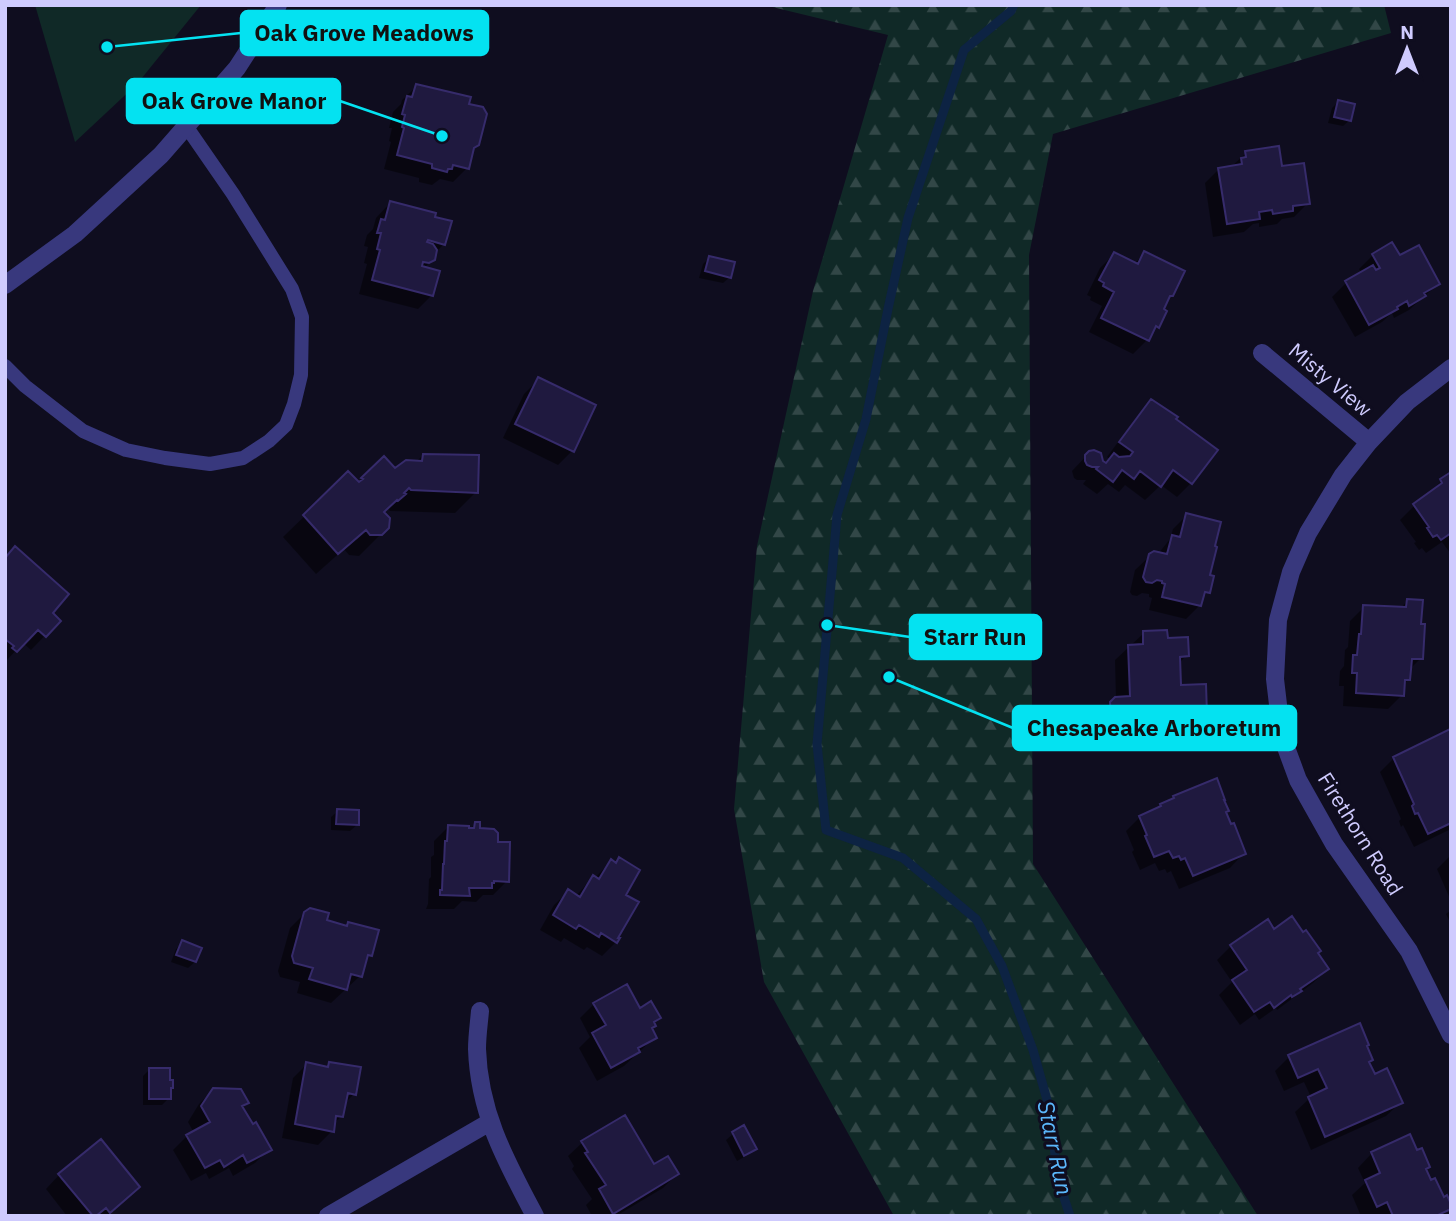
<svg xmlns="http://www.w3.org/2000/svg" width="1456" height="1221" font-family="'IBM Plex Sans',sans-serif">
	<defs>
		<pattern id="forest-firs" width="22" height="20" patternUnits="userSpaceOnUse" patternTransform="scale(1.75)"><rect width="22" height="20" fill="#102927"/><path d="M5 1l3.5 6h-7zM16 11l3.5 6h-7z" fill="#324747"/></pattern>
	</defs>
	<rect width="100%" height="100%" fill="#0f0d1f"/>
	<!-- forest -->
	<path fill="url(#forest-firs)" d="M764 5H1384L1391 33 1053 134 1029 255 1033 864 1258 1216H894L764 982 734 809 757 546 813 291 888 35Z"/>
	<!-- park -->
	<path fill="#102927" d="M35 5H201L137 84 75 142Z"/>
	<!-- shadow -->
	<path fill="#0007" d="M417 86 467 105 472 150 467 168 453 182 440 179 432 185 419 182V178L384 169 391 142 389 141 392 128H389L393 112 401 104 402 100Z
		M1338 102 1350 120 1343 126 1328 123 1332 108Z
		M1246 153 1281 168 1308 203 1294 217 1282 219 1277 224 1259 227V223L1253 224 1244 232 1213 237 1205 183 1219 169 1231 167Z
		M390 203 444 244 435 253 433 259 424 268 432 295 418 309 359 294 367 264 364 263 368 247 364 246 367 235 373 229 376 218Z
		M1145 253 1171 295 1166 301 1157 326 1151 333 1147 340 1133 354 1089 332 1102 306 1090 300 1091 297 1087 295 1100 268 1114 254 1134 264Z
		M1373 255 1399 258 1438 284 1409 310 1394 318 1392 313 1382 322 1355 337 1332 297 1346 283 1362 274 1359 269Z
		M709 258 730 277 723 283 699 278 703 264Z
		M538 380 572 451 558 465 503 438 524 394Z
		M1152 401 1191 483 1177 497 1161 485 1145 500 1125 485 1119 492 1108 484 1097 494 1083 484 1086 480H1077L1074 478 1072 471 1089 453 1105 464 1110 459 1107 457 1138 415Z
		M423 455 476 492 455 513 390 511 388 509 384 514 388 527 359 556 349 555 344 549 316 574 283 537 348 474 358 484 384 459 395 470 416 462Z
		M1451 474V554L1442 542 1426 553 1422 548 1419 550 1414 543 1416 542 1400 520 1414 506 1428 495 1441 481Z
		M1187 515 1208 577V592L1201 599 1200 605 1186 619 1149 610 1152 598 1149 597V594L1142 593 1137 596 1132 595 1130 592 1135 570 1150 556 1158 554 1170 539 1173 529Z
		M5 559 59 621 31 650 23 643 5 662Z
		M1407 601 1419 625 1421 658 1409 670V679L1403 685 1402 695 1388 709 1343 706 1344 686H1339L1340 671 1344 666 1345 650 1348 647 1350 621 1364 607 1400 609Z
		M1144 633 1166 640 1187 655 1178 664 1179 687 1205 715 1191 729 1118 730V726H1114L1109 731 1097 732V718L1116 699 1115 660Z
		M1449 731 1451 734V829L1414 847 1403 825 1401 827 1399 821 1401 819 1380 772 1394 758Z
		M1174 797 1244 853 1230 868 1179 889 1171 871 1167 873 1165 869 1159 871 1155 863 1140 870 1132 852 1134 850 1126 831 1140 817 1157 810Z
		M338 811 357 825 350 831 331 830V817Z
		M475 824 478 830 496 843 507 881 493 895H483L476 902 462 901 454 909H426L428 904 429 879 431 877V857L434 855V841L448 827 469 830Z
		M1451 855V901L1437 869Z
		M611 861 623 895 616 942 602 956 587 947 584 950 564 938 561 942 540 930 554 905 568 892 576 896 593 877 595 878Z
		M1451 910V924L1446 914Z
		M305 913 325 922 345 927 349 924 370 955 364 961 360 976 331 1003 297 993 300 982 280 977 278 971 290 928Z
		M1267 921 1274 931 1316 953 1327 969 1313 983 1277 1010 1276 1008 1259 1020 1255 1014 1240 1025 1219 995 1232 982 1217 960 1231 946Z
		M183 942 195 962 188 968 171 962 176 949Z
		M594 1004 639 1010 658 1018 653 1023 650 1030 655 1037 624 1066 597 1081 579 1048 590 1037 580 1018Z
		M1365 1047 1368 1063 1374 1076 1401 1102 1386 1116 1311 1150 1295 1112 1311 1097 1304 1082 1284 1091 1275 1071 1289 1057Z
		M307 1064 325 1068 330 1064 354 1094 344 1104 342 1116 333 1124 332 1131 318 1145 282 1138 293 1078Z
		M150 1069 169 1098 162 1105H143V1076Z
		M213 1090 246 1102 241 1107 269 1149 255 1163 233 1176 229 1168 209 1179 206 1173 191 1181 173 1150 187 1136 194 1133 188 1122 199 1104Z
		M744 1128 755 1149 748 1155 737 1161 726 1140 733 1134Z
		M583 1142 654 1167 677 1174 663 1188 616 1216H592L586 1205 592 1199 572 1169 574 1166 568 1156Z
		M1372 1153 1424 1170 1450 1208 1443 1216H1361L1352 1195 1365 1183 1358 1168Z
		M59 1175 138 1187 106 1216H67L46 1189Z"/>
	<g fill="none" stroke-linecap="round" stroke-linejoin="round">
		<!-- stream -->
		<path stroke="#0d2343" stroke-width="9" d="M1014 5 1011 11 964 50 908 218 888 309 866 419 837 515 817 744 826 830 903 858 976 919 1002 966 1033 1050 1051 1114 1057 1176 1070 1216"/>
	</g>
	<!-- building -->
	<path fill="#1f193f" stroke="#362b6b" stroke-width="2" d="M416 84 471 97 469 104 483 107 487 114 479 145 474 148 469 169 453 165 452 169H448L447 172 432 168V164L397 155 404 128 402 127 405 115 402 114 407 96 412 97Z
		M1338 100 1355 104 1351 121 1334 117Z
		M1279 146 1282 166 1304 163 1310 204 1293 206V211L1273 214 1272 210 1259 212 1260 219 1227 224 1218 168 1242 164 1241 158 1246 157 1245 151Z
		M390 201 436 213 435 217 452 221 445 245 428 240 427 242 433 244 437 250 435 260 429 263 423 262 422 266 440 271 433 296 372 280 380 250 377 249 381 233H377L381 219 385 220Z
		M1392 242 1400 255 1419 245 1440 284 1424 293 1426 296 1409 306 1407 301 1397 307 1398 309 1369 325 1345 281 1373 265 1376 270 1380 268 1372 254Z
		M1144 251 1185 271 1173 296H1170L1164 309 1167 311 1159 328 1156 326 1149 341 1101 318 1114 292 1103 286 1104 283 1099 280 1114 252 1138 264Z
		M709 256 735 262 731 278 705 271Z
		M538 377 596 405 574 452 515 424Z
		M1151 399 1178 417 1176 419 1218 450 1192 484 1173 470 1161 487 1140 471 1134 479 1122 470 1113 482 1096 469 1098 467H1092L1087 465 1085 461V455L1089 451 1094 450 1101 453 1103 461 1106 463 1114 453 1119 457 1130 456 1133 452 1119 442Z
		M423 454 479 455 478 493 411 490 409 488 404 493 406 494 398 501 397 500 384 512 390 518 389 528 382 535H370L366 530 338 554 303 515 348 471 359 482 363 479 361 478 384 456 395 468 406 460 422 461Z
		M1451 472V533L1441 540 1437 535 1433 537 1427 528 1429 527 1413 504 1442 483 1440 479Z
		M1186 513 1221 522 1215 546 1217 547 1210 575 1214 576 1210 593 1205 592 1201 606 1162 597 1165 584 1162 583V581L1157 580 1152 583 1146 582 1143 577 1149 554 1154 551 1167 554 1172 535 1180 537Z
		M15 546 69 594 53 613 61 621 46 637 38 630 17 652 12 648 14 646 5 639V558Z
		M1407 599 1423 600 1421 624H1425L1423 659H1412L1410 680H1405L1404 696 1356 693 1357 673H1352L1353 655H1357L1359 634H1361L1363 605 1406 607Z
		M1167 630 1168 638 1188 637 1189 656 1180 657 1181 685 1206 684 1207 715 1131 717V713H1125V718H1111L1110 702 1115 697 1130 696 1128 645 1143 644V631Z
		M1450 729 1451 823 1428 834 1418 813 1415 814 1412 806 1414 804 1393 757Z
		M1217 778 1225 800H1224L1229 811 1226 812 1231 824 1234 823 1246 854 1193 876 1185 858 1181 860 1179 856 1173 858 1169 851 1154 857 1145 836 1147 835 1139 816 1161 806 1160 804 1174 798 1173 796Z
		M337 809 359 810V825L336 824Z
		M475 822H480V828L494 829 498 833V842H510L509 882 494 881V883H492V888H469L470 896 440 895V890H442L443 864H444L445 841H447L448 825 469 826V828H474Z
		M619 857 640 870 626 895 639 902 618 938H620L617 943 601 933 599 937 579 925 576 929 553 915 568 889 580 897 593 875 599 879 611 859 616 863Z
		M310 908 329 913 327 920 347 926 348 922 379 930 372 956 368 955 362 977 351 974 347 990 309 979 313 968 294 963 292 956 304 912Z
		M1292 916 1303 932 1306 930 1321 951 1318 953 1329 969 1300 989 1302 991 1292 997 1291 995 1274 1008 1270 1002 1254 1012 1232 980 1247 970 1230 945 1268 919 1274 929Z
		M182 940 202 948 196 962 176 955Z
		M627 984 640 1008 651 1001 661 1018 654 1022 656 1026 652 1028 657 1038 638 1048 640 1052 611 1068 592 1033 606 1025 593 1003Z
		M1360 1023 1369 1045 1367 1046 1373 1060 1369 1062 1375 1074 1387 1068 1403 1103 1325 1137 1308 1097 1327 1088 1318 1069 1298 1078 1288 1055Z
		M306 1062 328 1067 329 1062 361 1067 356 1095 348 1093 343 1117 336 1116 334 1132 295 1124Z
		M149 1068H170V1080H173V1088H171V1099H149Z
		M213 1088 241 1089 249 1103 242 1106 253 1124 256 1122 272 1150 247 1163 243 1155 224 1167 220 1160 205 1168 186 1135 210 1122 201 1106Z
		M625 1115 654 1164 668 1156 679 1174 613 1214 599 1189 606 1185 585 1153 588 1152 581 1141Z
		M744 1125 757 1149 744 1156 732 1132Z
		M1410 1134 1417 1150 1422 1148 1430 1167 1426 1169 1431 1180 1435 1178 1444 1197 1447 1195 1451 1204V1209L1436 1216H1393L1387 1202 1377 1207 1365 1180 1380 1173 1371 1152Z
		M101 1139 140 1187 110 1213 106 1208 96 1216H93L58 1174Z"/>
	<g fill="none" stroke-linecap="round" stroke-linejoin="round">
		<!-- lane -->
		<path stroke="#38387d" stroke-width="14" d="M5 366 25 386 83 431 126 450 165 458 210 464 243 458 269 441 286 425 294 404 301 375 302 317 292 289 233 194 186 126"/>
		<!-- street -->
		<path stroke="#38387d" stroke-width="18" d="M5 285 75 234 161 155 237 68 278 5
			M1262 353 1369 442
			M1451 368 1407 402 1369 442 1343 475 1308 533 1291 572 1278 620 1275 679 1279 713 1284 742 1298 780 1334 844 1409 951 1451 1035
			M480 1011C479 1023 477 1036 477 1049 479 1113 506 1161 535 1216
			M328 1216 490 1122"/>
	</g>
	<g text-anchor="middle" stroke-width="6" stroke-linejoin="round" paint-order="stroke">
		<!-- street labels -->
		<g font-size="21" fill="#cfcbfe" stroke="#0f0d1f">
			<text transform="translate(1330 380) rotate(40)" y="7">Misty View</text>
			<text transform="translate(1360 834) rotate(58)" y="7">Firethorn Road</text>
		</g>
		<!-- water labels -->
		<g font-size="23" font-style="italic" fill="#5bb7fc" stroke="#0f0d1f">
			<text transform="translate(1055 1148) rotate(78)" y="8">Starr Run</text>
		</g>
	</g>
	<!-- callouts -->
	<path fill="none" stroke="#04e2f1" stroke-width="2.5" d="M107 47L241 33M442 136L340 101M827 625L910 637M889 677L1013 728"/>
	<g fill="#04e2f1" stroke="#0f0d1f" stroke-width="2.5">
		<circle cx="107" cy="47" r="7"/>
		<circle cx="442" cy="136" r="7"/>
		<circle cx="827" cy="625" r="7"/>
		<circle cx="889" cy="677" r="7"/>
	</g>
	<g fill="#04e2f1" stroke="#04e2f1" stroke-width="2.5">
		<rect x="241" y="11" width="247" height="44" rx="7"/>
		<rect x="127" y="79" width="213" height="44" rx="7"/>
		<rect x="910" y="615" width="131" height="44" rx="7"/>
		<rect x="1013" y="706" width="283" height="44" rx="7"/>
	</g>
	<g font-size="23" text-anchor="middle" font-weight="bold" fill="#111">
		<text x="364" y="41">Oak Grove Meadows</text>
		<text x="234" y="109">Oak Grove Manor</text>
		<text x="975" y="645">Starr Run</text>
		<text x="1154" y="736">Chesapeake Arboretum</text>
	</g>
	<!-- border -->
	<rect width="1456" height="1221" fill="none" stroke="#cfcbfe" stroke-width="14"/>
	<!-- north arrow -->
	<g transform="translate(1407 49)" stroke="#0f0d1f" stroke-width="5" paint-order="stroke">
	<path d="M0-5L12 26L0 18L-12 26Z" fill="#cfcbfe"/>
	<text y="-10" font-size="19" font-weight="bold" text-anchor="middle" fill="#cfcbfe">N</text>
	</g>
</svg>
